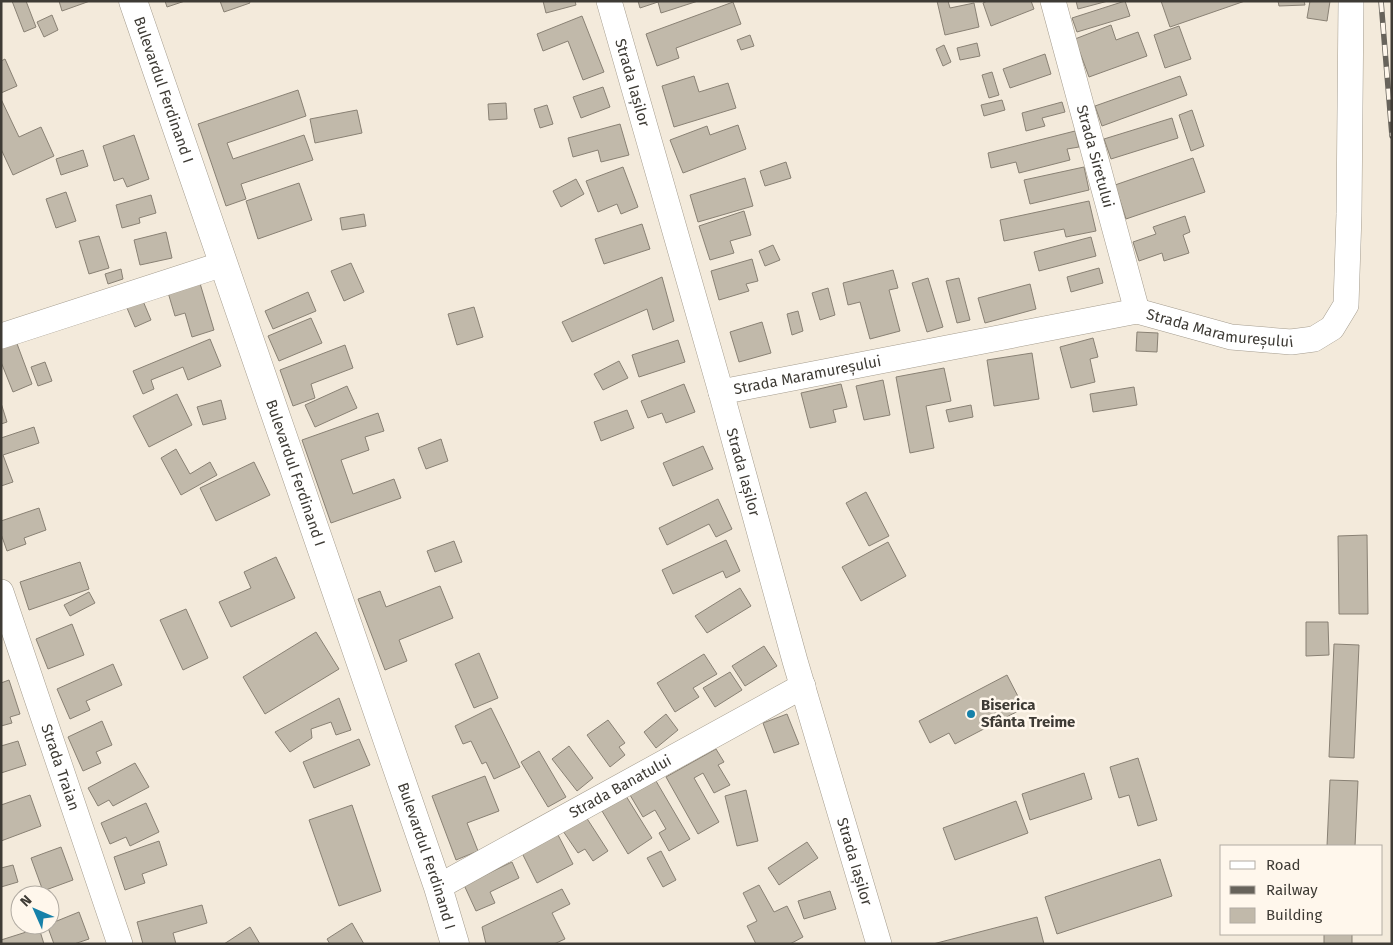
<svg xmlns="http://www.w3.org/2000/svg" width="1393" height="945" font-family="'Fira Sans',sans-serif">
	<rect width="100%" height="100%" fill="#f3eadb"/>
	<!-- building -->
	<path fill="#c1b9aa" stroke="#898174" d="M12 1H26L36 27 24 32Z
		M59 1H90L62 11Z
		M165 1H185L167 7Z
		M220 1H249L250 3 224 12Z
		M543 1H575L576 5 546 13Z
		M638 1H698L661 13 658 2 640 8Z
		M937 1H948L950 8 974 3 979 27 945 35Z
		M987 1H1031L1034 9 991 26 983 3Z
		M1076 1H1108L1078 9Z
		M1125 1 1130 16 1077 32 1072 18Z
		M1161 1H1245L1170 27Z
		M1278 1H1304L1305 5 1279 6Z
		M1310 1H1330L1327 21 1307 18Z
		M733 2 741 24 676 48 679 58 657 66 646 34Z
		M52 15 58 30 44 37 37 22Z
		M582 16 604 72 583 80 568 41 543 51 537 34Z
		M1111 25 1116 40 1138 32 1147 56 1089 77 1075 39Z
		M1179 26 1191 59 1165 68 1154 35Z
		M750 35 754 46 741 50 737 40Z
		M977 43 980 56 960 60 957 48Z
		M944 45 951 62 943 66 936 49Z
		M1045 54 1051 74 1010 88 1003 69Z
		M5 59 17 86 1 93V61Z
		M992 72 999 95 989 98 982 75Z
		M694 76 699 92 728 83 736 108 674 127 662 86Z
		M1180 76 1187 95 1102 126 1095 106Z
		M603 87 610 107 581 118 573 97Z
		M298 90 306 116 227 143 233 159 304 135 313 160 241 184 246 199 226 206 198 124Z
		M1 99 19 137 41 127 54 156 13 175 1 149Z
		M1002 100 1005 110 984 116 981 105Z
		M1062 102 1065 112 1042 118 1045 126 1026 131 1022 113Z
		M506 103 507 119 489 120 488 104Z
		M547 105 553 124 540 128 534 109Z
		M357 110 362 133 315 143 310 119Z
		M1192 110 1204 146 1191 151 1179 115Z
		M1172 118 1178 138 1111 159 1104 139Z
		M620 124 629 155 601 162 598 150 573 157 568 138Z
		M738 125 746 149 683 173 670 140 707 126 710 135Z
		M1075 131 1079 147 1067 149 1070 160 1019 173 1016 162 991 168 988 153Z
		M134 135 149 179 127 187 123 178 114 181 103 146Z
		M83 150 88 166 61 175 56 159Z
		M1193 158 1205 192 1126 219 1115 185Z
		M786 162 791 178 765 186 760 171Z
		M623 167 638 207 621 214 617 204 598 212 586 181Z
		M1084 167 1089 190 1030 204 1024 180Z
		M745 178 753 206 698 222 690 195Z
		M576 179 584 194 561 207 553 191Z
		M299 183 312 220 258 239 246 201Z
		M66 192 76 221 56 228 46 199Z
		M151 195 156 213 139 218 140 223 122 228 116 205Z
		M1089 201 1096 231 1066 237 1064 229 1004 241 1000 220Z
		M744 211 751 235 730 241 734 253 710 260 699 226Z
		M364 214 366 226 342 230 340 218Z
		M1185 216 1190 232 1183 235 1189 253 1164 261 1162 253 1139 261 1133 242 1156 234 1153 227Z
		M642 224 650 249 604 264 595 239Z
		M166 232 172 258 140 265 134 240Z
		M99 236 109 268 89 274 79 241Z
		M1091 237 1096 256 1039 271 1034 252Z
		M773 245 780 260 765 266 759 251Z
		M752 259 758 281 746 284 749 291 719 300 711 271Z
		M351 263 364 292 344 301 331 271Z
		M1099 268 1103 283 1071 292 1067 277Z
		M121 269 123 279 108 284 105 274Z
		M893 270 898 288 889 290 900 331 870 339 860 302 848 305 843 283Z
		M662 277 674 321 653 330 647 309 572 342 562 322Z
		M928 278 943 327 927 332 912 283Z
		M959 278 970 320 957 323 946 281Z
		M199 280 214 330 192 337 185 313 175 316 167 289Z
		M1030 284 1036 309 985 323 978 298Z
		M828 288 835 315 820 320 812 293Z
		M308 292 316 311 273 329 265 311Z
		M143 301 151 320 135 327 127 308Z
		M474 307 483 337 457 345 448 314Z
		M798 311 803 331 792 335 787 314Z
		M311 318 322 343 279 361 268 336Z
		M762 322 771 353 739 362 730 332Z
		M1137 332 1158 333 1157 352 1136 351Z
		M1093 338 1098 357 1090 359 1095 382 1071 388 1060 347Z
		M210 339 221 366 188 380 183 367 151 380 154 389 143 394 133 371Z
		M678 340 685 362 639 377 632 355Z
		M16 341 32 384 13 392 1 362V346Z
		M345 345 353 368 311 384 315 398 293 406 280 370Z
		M1032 353 1039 399 994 406 987 360Z
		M619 361 628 378 603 390 594 374Z
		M45 362 52 381 38 386 31 367Z
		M944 368 951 401 926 406 934 448 910 453 896 377Z
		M883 380 890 415 864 420 856 386Z
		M684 384 695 412 666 423 662 413 648 418 641 401Z
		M841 384 847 407 833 410 836 422 810 428 801 393Z
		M347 386 357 408 315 427 305 405Z
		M1134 387 1137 405 1093 412 1090 394Z
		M177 394 192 425 149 447 133 416Z
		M221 400 226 419 203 425 197 407Z
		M1 403 7 422 1 424Z
		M971 405 973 417 949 422 946 410Z
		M627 410 634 428 601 441 594 422Z
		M378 413 384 431 365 437 369 450 341 460 353 494 394 479 401 498 331 523 302 440Z
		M34 427 39 443 3 455 13 482 1 486V438Z
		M441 439 448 461 426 469 418 448Z
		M703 446 713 469 673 486 663 463Z
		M176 449 190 474 210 462 217 475 181 495 161 458Z
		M254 462 270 495 216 521 200 488Z
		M866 492 889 536 869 546 846 503Z
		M718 499 732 529 716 537 709 524 667 545 659 528Z
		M39 508 46 530 24 538 26 544 7 551 1 534V521Z
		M1367 535 1368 614H1339L1338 536Z
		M726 540 740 571 726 578 723 571 673 594 662 570Z
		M454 541 462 562 435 572 427 551Z
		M888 542 906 576 861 601 842 567Z
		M276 557 295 598 231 627 219 602 251 588 244 572Z
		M80 562 89 589 29 610 20 582Z
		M440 586 453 618 399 640 407 661 385 670 358 599 380 591 386 607Z
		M740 588 751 606 707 633 695 616Z
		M89 592 95 603 70 616 64 605Z
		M186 609 208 658 183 670 160 620Z
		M1306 622H1328L1329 655 1306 656Z
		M72 624 84 655 48 669 36 639Z
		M316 632 339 669 265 714 243 677Z
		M1334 644 1359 645 1354 758 1329 757Z
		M764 646 777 666 745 686 732 666Z
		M479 653 498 698 474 708 455 664Z
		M704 654 717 674 693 688 699 697 675 712 657 683Z
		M113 664 122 685 86 701 90 710 70 719 57 689Z
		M730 672 742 690 715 707 703 688Z
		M1007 675 1024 708 955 744 949 733 930 743 919 721Z
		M9 680 20 714 10 717 12 723 1 726V683Z
		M339 698 351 730 336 735 331 722 311 729 312 738 290 752 275 732Z
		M491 708 520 767 494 779 486 762 482 764 471 741 463 744 455 726Z
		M666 714 678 730 656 748 644 732Z
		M787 714 799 744 774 753 763 723Z
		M608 720 625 743 619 747 625 755 610 767 587 735Z
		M102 721 112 745 96 752 101 763 83 771 68 737Z
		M359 739 370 765 314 788 303 762Z
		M18 741 26 765 1 773V746Z
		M569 746 593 778 577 791 552 759Z
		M716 749 724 762 718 765 730 785 714 793 703 773 694 778 719 822 698 834 666 777Z
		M539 751 566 797 548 807 521 762Z
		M1138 758 1157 820 1138 826 1129 795 1119 798 1110 767Z
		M135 763 149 787 113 806 109 800 98 806 88 788Z
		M1084 773 1092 799 1030 820 1022 794Z
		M485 776 499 811 467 823 478 851 456 860 432 796Z
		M1330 780 1358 781 1355 846H1327Z
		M656 781 690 839 669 851 659 833 666 829 655 810 643 817 630 795Z
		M746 790 758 841 737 846 725 796Z
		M30 795 41 826 1 841V805Z
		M626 796 652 838 628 854 602 811Z
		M1016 801 1028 833 955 860 943 828Z
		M146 803 159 832 130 846 126 837 110 844 101 823Z
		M352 805 381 891 339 906 309 820Z
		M586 817 608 851 593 861 585 849 578 853 563 831Z
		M557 833 573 864 537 883 521 851Z
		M159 841 167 865 142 874 145 883 125 890 114 857Z
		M807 842 818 858 779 885 768 868Z
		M61 847 73 880 43 891 31 858Z
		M661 851 676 880 663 887 647 858Z
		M1160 859 1172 896 1057 934 1045 897Z
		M512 862 519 878 490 892 495 903 476 911 464 885Z
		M13 865 18 882 1 887V868Z
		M759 885 774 912 787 906 803 937 790 944H756L747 926 757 921 743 893Z
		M562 889 570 904 552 913 565 939 554 944H486L482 927Z
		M830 891 836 909 804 919 798 901Z
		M202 905 207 923 173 933 176 944H143L137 922Z
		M79 912 89 939 74 944H54L47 925Z
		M1037 917 1044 944H933Z
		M352 923 364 944H330L327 939Z
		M250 927 260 944H224Z
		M39 928 44 944H1V940Z
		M1324 934H1352V944H1324Z"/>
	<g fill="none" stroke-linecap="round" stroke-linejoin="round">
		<defs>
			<g id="minor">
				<path id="s1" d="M609 1 721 392 795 661 879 944"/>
				<path id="s2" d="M1053 1 1137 311"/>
				<path d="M1 336 223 264"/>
				<path id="s3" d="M721 392 1137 311 1231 337 1291 342 1314 339 1332 328 1346 305 1349 214 1351 1"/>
				<path id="s4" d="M1 592 120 944"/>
				<path id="s5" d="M438 887 803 686"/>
			</g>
			<g id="major">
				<path id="s6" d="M133 1 438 887 455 944"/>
			</g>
		</defs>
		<!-- minor casing -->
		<use href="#minor" stroke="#a49c8e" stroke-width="26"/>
		<!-- major casing -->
		<use href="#major" stroke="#a49c8e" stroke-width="29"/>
		<!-- minor -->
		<use href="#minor" stroke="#fff" stroke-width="25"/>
		<!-- major -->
		<use href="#major" stroke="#fff" stroke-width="28"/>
		<defs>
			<path id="rail" d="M1381 1 1392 136"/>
		</defs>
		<!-- rail casing -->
		<use href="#rail" stroke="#67635b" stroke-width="5.5"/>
		<!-- rail -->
		<use href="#rail" stroke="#fff7ec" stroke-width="4" stroke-dasharray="11" stroke-linecap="butt"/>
	</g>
	<!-- markers -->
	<circle fill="#1681a9" stroke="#fff7ec" stroke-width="2" cx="971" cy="714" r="5"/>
	<g text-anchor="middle" stroke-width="5" stroke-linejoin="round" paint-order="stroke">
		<!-- street labels -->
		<g font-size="15" fill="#3e3b35" stroke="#fff7ec">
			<text dy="5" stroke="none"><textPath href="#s1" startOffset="85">Strada Iașilor</textPath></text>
			<text dy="5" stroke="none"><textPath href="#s6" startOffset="94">Bulevardul Ferdinand I</textPath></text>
			<text dy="5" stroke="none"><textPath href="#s2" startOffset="161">Strada Siretului</textPath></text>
			<text dy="5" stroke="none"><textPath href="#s3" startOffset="509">Strada Maramureșului</textPath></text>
			<text dy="5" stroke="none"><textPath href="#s3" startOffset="88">Strada Maramureșului</textPath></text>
			<text dy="5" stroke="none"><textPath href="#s6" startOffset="499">Bulevardul Ferdinand I</textPath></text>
			<text dy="5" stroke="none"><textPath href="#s1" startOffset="490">Strada Iașilor</textPath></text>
			<text dy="5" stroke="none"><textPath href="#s4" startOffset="185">Strada Traian</textPath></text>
			<text dy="5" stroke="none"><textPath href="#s5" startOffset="208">Strada Banatului</textPath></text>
			<text dy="5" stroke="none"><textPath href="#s6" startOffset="904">Bulevardul Ferdinand I</textPath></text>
			<text dy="5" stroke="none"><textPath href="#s1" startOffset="895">Strada Iașilor</textPath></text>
		</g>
		<!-- poi labels -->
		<g font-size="15" font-weight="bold" fill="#3e3b35" stroke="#fff7ec" text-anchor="start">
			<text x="981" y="710">Biserica<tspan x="981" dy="17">Sfânta Treime</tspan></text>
		</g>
	</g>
	<!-- border -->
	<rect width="1393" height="945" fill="none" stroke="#3e3b35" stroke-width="5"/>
	<!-- legend -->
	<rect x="1220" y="845" width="162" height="90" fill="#fff7ec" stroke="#b2aca3"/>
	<rect x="1230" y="861" width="25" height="8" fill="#ffffff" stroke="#b2aca3"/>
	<text x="1266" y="870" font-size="15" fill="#3e3b35">Road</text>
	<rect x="1230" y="886" width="25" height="8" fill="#67635b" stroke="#b2aca3"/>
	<text x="1266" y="895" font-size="15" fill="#3e3b35">Railway</text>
	<rect x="1230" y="908" width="25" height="15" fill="#c1b9aa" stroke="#b2aca3"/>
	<text x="1266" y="920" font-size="15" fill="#3e3b35">Building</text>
	<!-- north arrow -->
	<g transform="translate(35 910) rotate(315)"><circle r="24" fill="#fff7ec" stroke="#b2aca3"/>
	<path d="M0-4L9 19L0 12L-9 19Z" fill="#1681a9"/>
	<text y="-8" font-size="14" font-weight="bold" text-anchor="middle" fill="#3e3b35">N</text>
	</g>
</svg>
